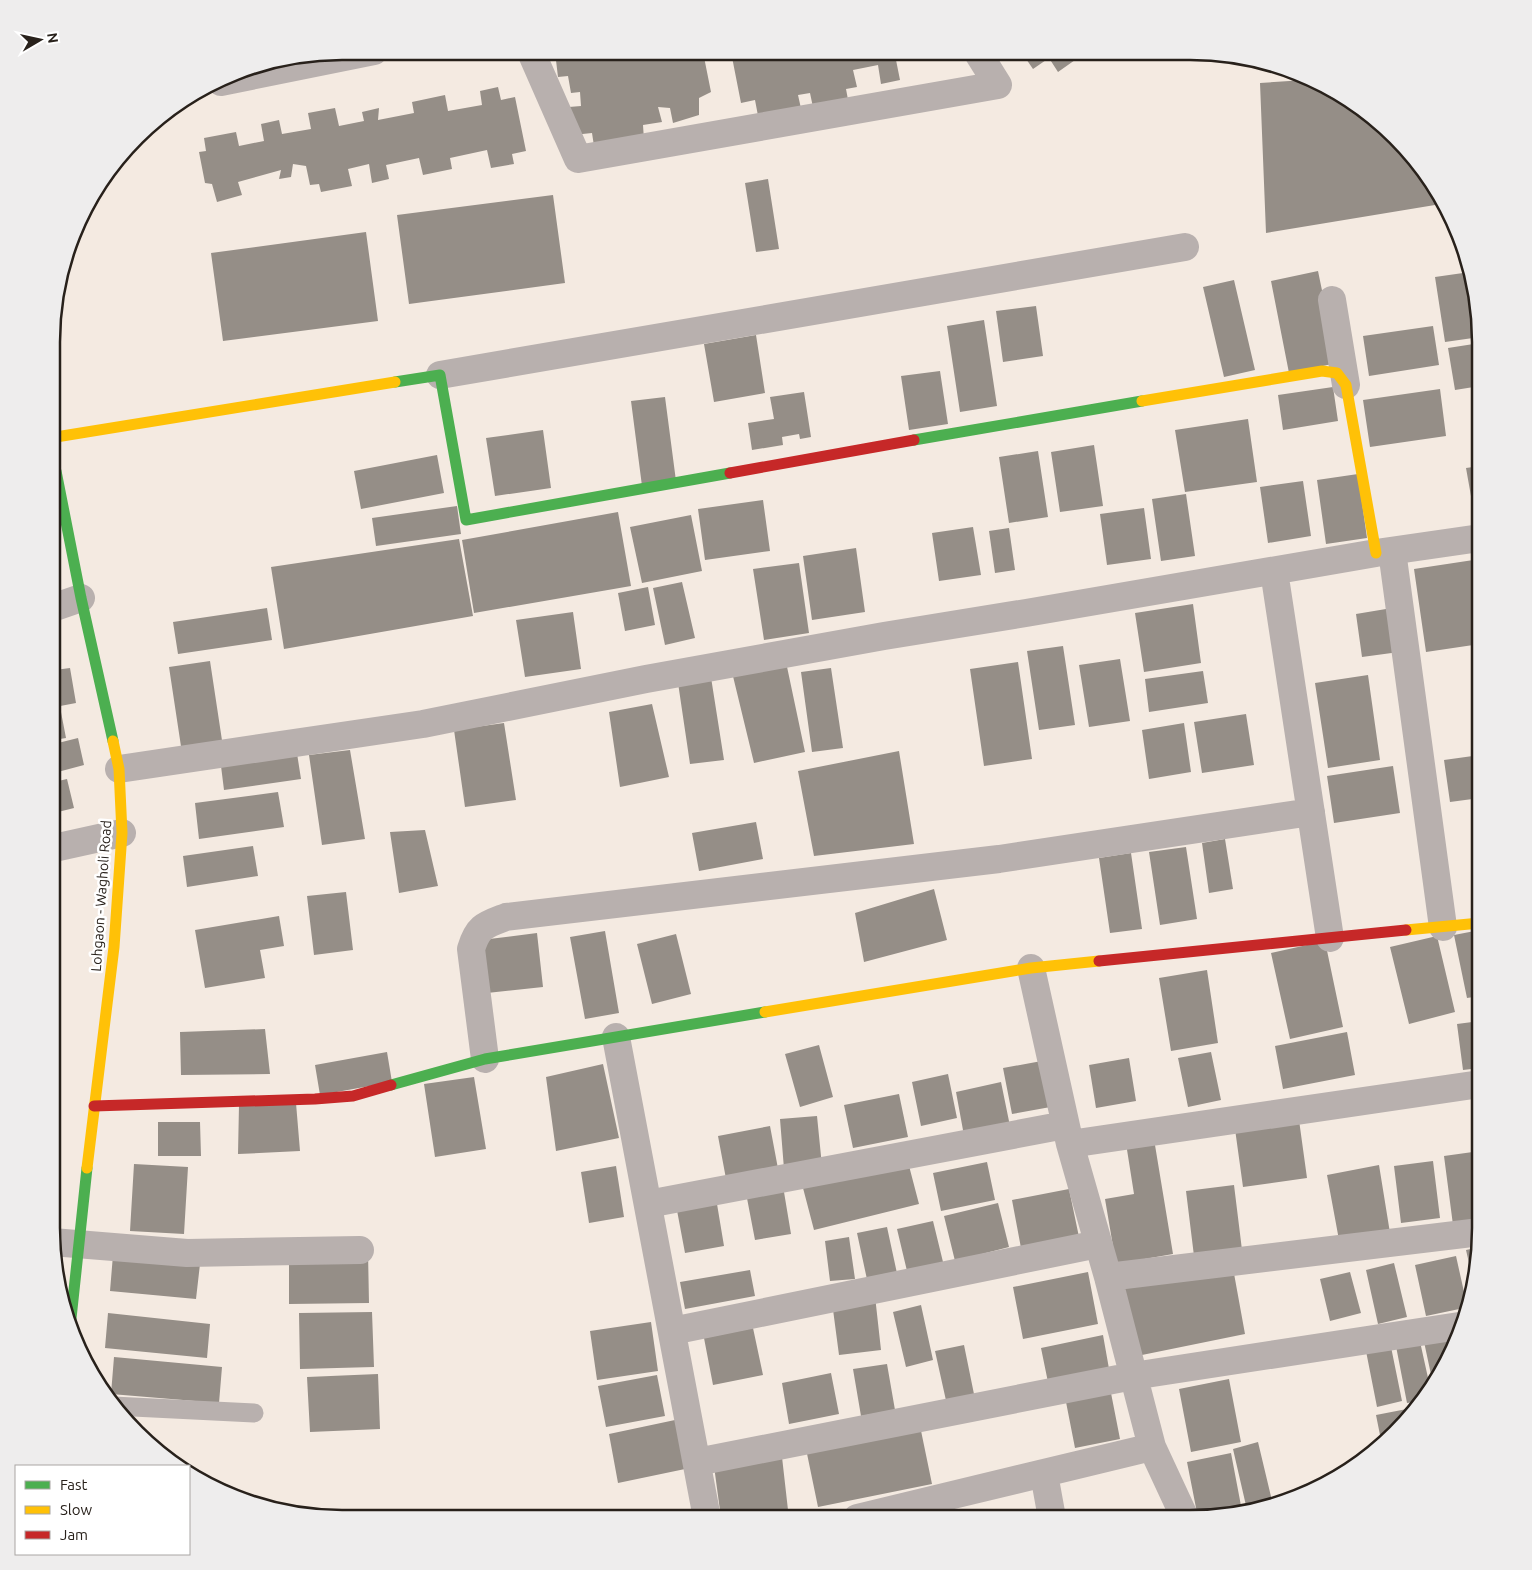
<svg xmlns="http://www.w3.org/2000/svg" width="1532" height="1570" font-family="Ubuntu,sans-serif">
	<rect width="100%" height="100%" fill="#f4eae1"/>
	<!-- building -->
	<path fill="#958e87" d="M555 52H703L711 92 699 98V115L673 123 670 108 658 107 662 122 643 125 644 140 594 146 592 133 573 135 569 107 581 106 580 92 571 93 568 76 558 77Z
		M731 52 900 53 895 55 900 80 881 84 878 65 853 70 857 87 846 89 849 105 814 112 810 93 798 95 802 113 759 121 755 100 741 103Z
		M1022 53H1085L1058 72 1049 58 1033 69Z
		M1305 80 1335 90 1421 165 1441 204 1266 233 1260 83Z
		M498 87 501 100 515 97 526 151 512 154 514 164 491 168 487 150 450 158 452 169 423 175 419 158 386 165 389 179 372 183 369 164 348 169 352 186 321 192 319 184 310 185 306 166 293 164 291 177 279 179 281 170 238 182 242 195 217 202 212 184 205 183 199 152 206 151 204 138 236 132 239 146 264 141 261 124 279 120 282 134 311 129 308 113 335 108 339 126 364 121 362 112 379 108 378 120 414 113 412 102 445 95 448 111 482 105 480 91Z
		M768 179 779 249 756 252 745 183Z
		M553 195 565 283 409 304 397 215Z
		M366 232 378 321 223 341 211 253Z
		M1318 271 1337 363 1289 373 1271 281Z
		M1470 272 1480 324V337L1445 342 1435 277Z
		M1234 280 1255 370 1224 377 1203 287Z
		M1036 306 1043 356 1003 362 996 311Z
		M984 320 997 406 960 412 947 326Z
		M1433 326 1439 365 1369 376 1363 336Z
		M756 335 765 393 714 402 704 344Z
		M1480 343V386L1455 390 1448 348Z
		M940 371 948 424 909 430 901 376Z
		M1333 387 1338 421 1283 430 1278 395Z
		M1440 389 1446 436 1370 447 1363 400Z
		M804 392 811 437 800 439 799 434 782 437 783 445 752 450 748 423 774 419 770 397Z
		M665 397 676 481 642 486 631 401Z
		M1248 419 1257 482 1185 492 1175 430Z
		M543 430 551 488 495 496 486 438Z
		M1094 445 1103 506 1060 512 1051 452Z
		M1038 451 1048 517 1009 523 999 457Z
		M437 455 444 493 361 509 354 471Z
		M1480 466V512L1474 513 1466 468Z
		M1358 474 1367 538 1326 544 1317 480Z
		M1303 481 1311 536 1268 543 1260 487Z
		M1186 494 1195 556 1161 561 1152 499Z
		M763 500 770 551 705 560 698 509Z
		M457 506 461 534 376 546 372 518Z
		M1144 508 1151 559 1107 565 1100 514Z
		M618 512 631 586 474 613 462 540Z
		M691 515 702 571 642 583 630 527Z
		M973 527 981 575 939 581 932 533Z
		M1009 528 1015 570 995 573 989 531Z
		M459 539 473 616 284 649 271 567Z
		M856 548 865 612 812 620 803 556Z
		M1480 559V644L1426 652 1414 569Z
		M799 563 809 633 764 640 753 569Z
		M682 582 695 638 665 645 653 588Z
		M648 587 655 625 625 631 618 593Z
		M1193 604 1201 663 1144 672 1135 613Z
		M267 608 272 640 178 654 173 622Z
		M1392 608 1399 652 1362 657 1356 614Z
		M573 612 581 669 525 677 516 620Z
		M1063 646 1075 725 1039 730 1027 651Z
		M1120 659 1130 721 1089 727 1079 665Z
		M210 661 223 747 182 753 169 667Z
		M786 662 805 752 754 763 731 668Z
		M1018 662 1032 759 984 766 970 669Z
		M70 668 76 703 55 707V670Z
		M831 668 843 748 812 752 801 672Z
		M710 671 724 760 690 764 677 676Z
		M1203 671 1208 703 1149 712 1145 679Z
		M1368 675 1380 760 1328 768 1315 683Z
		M652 704 669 777 620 787 609 712Z
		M61 712 66 738 54 740 55 713Z
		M1246 714 1254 765 1202 773 1194 722Z
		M504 723 516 800 465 807 454 730Z
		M1184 723 1191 772 1149 779 1142 730Z
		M78 738 84 765 54 773V744Z
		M296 747 301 779 224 790 220 758Z
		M350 750 365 839 322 845 309 755Z
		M899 751 914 844 814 856 798 771Z
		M1480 755V798L1450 802 1444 760Z
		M1393 766 1400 813 1334 823 1327 776Z
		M67 779 74 808 54 813V782Z
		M278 792 284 827 199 839 195 803Z
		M756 822 763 859 699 871 692 833Z
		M425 830 438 886 399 893 390 832Z
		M1225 839 1233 889 1209 893 1202 843Z
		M253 846 258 876 187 887 183 856Z
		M1186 847 1197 919 1160 925 1149 852Z
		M1131 853 1142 929 1110 933 1099 858Z
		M934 889 947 940 864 962 855 913Z
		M346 892 353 950 314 955 307 896Z
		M279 916 284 946 260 950 265 978 205 988 195 930Z
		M1480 930V996L1467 998 1454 935Z
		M605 931 619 1013 585 1019 570 937Z
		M537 933 543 987 487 993 481 940Z
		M676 934 691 994 652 1004 637 944Z
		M1437 936 1455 1012 1409 1024 1390 947Z
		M1325 941 1343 1027 1290 1039 1271 953Z
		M1207 970 1218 1043 1171 1051 1159 978Z
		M1480 1021V1068L1463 1070 1457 1024Z
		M265 1029 270 1074 181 1075 180 1032Z
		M1347 1032 1355 1075 1283 1089 1275 1046Z
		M819 1045 833 1097 800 1107 785 1054Z
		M387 1052 392 1082 320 1095 315 1065Z
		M1211 1052 1221 1100 1188 1107 1178 1058Z
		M1129 1058 1136 1101 1096 1108 1089 1065Z
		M1047 1060 1056 1106 1012 1114 1003 1068Z
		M603 1064 619 1138 556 1151 546 1077Z
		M948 1074 957 1118 921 1126 912 1082Z
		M474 1077 486 1149 435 1157 424 1084Z
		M1001 1082 1011 1131 965 1141 956 1092Z
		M899 1094 908 1137 853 1148 844 1105Z
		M296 1103 300 1151 238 1154 239 1105Z
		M817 1116 822 1166 784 1169 780 1119Z
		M1299 1120 1307 1178 1243 1187 1235 1129Z
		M158 1122H200L201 1156H158Z
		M770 1126 779 1174 727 1184 718 1136Z
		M1153 1133 1173 1254 1116 1264 1105 1199 1134 1194 1125 1137Z
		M1480 1151V1220L1453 1225 1444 1156Z
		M1433 1161 1440 1218 1401 1223 1394 1166Z
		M908 1162 919 1204 814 1230 803 1188Z
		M987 1162 995 1200 941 1211 933 1173Z
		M134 1164 188 1167 184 1234 130 1231Z
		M1379 1165 1390 1233 1339 1240 1327 1175Z
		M616 1166 624 1217 589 1223 581 1172Z
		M1234 1185 1242 1250 1194 1256 1186 1191Z
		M783 1186 791 1234 755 1240 746 1193Z
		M1069 1189 1079 1237 1021 1248 1012 1200Z
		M716 1198 724 1246 685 1253 676 1205Z
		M998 1203 1009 1247 955 1261 944 1216Z
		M933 1221 943 1262 907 1271 897 1229Z
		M887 1227 898 1278 868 1284 857 1233Z
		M849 1237 855 1279 830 1281 825 1241Z
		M1480 1247 1472 1276 1466 1250Z
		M368 1252 369 1303 289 1304V1254Z
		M113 1255 200 1264 196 1299 110 1291Z
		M1456 1256 1466 1301 1464 1308 1426 1316 1415 1265Z
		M1394 1263 1407 1317 1378 1324 1366 1270Z
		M1233 1268 1245 1334 1137 1356 1122 1287Z
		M750 1270 755 1296 685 1309 680 1282Z
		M1088 1272 1098 1324 1023 1339 1013 1287Z
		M1350 1272 1361 1313 1330 1321 1320 1279Z
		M875 1296 881 1350 839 1355 832 1302Z
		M921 1305 933 1360 906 1367 893 1312Z
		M372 1312 374 1367 300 1369 299 1313Z
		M108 1313 210 1324 207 1358 105 1348Z
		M651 1322 658 1371 597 1380 590 1331Z
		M753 1328 763 1375 713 1385 704 1338Z
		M1103 1335 1111 1380 1050 1392 1041 1348Z
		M1456 1335 1451 1357 1433 1384 1423 1337Z
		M1419 1337 1430 1387 1421 1401 1407 1403 1395 1341Z
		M1390 1342 1402 1401 1377 1407 1365 1346Z
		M964 1345 975 1399 947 1405 935 1351Z
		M114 1357 222 1367 219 1403 111 1394Z
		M887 1364 895 1410 861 1416 853 1369Z
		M831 1373 839 1414 789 1424 782 1383Z
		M378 1374 380 1429 310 1432 307 1377Z
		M657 1375 665 1416 606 1427 598 1386Z
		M1229 1379 1241 1442 1191 1452 1179 1389Z
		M1111 1393 1120 1439 1075 1448 1066 1402Z
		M1412 1408 1413 1413 1409 1419 1382 1445 1376 1415Z
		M675 1420 685 1469 618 1483 609 1434Z
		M919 1421 932 1484 818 1507 805 1444Z
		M1258 1442 1273 1505 1247 1510 1233 1449Z
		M1231 1453 1242 1511 1208 1518H1198L1187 1462Z
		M782 1457 788 1510 721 1518 714 1466Z"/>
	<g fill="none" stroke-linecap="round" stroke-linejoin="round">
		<!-- lane -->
		<path stroke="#b8b0ae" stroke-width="19" d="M113 1406 254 1413"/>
		<!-- street -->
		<path stroke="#b8b0ae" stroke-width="28" d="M531 52 578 159 998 85 978 53
			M221 82 374 51
			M1332 300 1346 385
			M440 375 1185 247
			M1392 551 1443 927
			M1274 571 1330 938
			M55 607 81 598
			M119 769 423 724 646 679 884 636 1026 613 1376 553 1480 538
			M54 848 122 833
			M1031 968 1070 1144 1108 1277 1152 1447 1185 1518
			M616 1037 707 1518
			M485 1059 471 949C478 926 485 925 506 917L999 859 1311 812
			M1070 1144 1480 1084
			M648 1204 1065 1125
			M52 1242 187 1253 360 1250
			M1108 1277 1480 1232
			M672 1331 1098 1244
			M697 1462 1133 1376 1459 1326
			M1044 1474 1052 1518
			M857 1518 1152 1447"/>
		<!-- fast -->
		<path stroke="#4caf50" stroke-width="11" d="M395 382 440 375 466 520 730 473
			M914 440 1142 401
			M56 471 81 598 113 741
			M391 1085 485 1059 765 1012
			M70 1328 87 1168"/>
		<!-- slow -->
		<path stroke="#ffc107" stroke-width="11" d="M1142 401 1322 371 1337 373 1346 385 1376 553
			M56 437 395 382
			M1406 930 1480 923
			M765 1012 1031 968 1099 961
			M87 1168 114 947 122 833 119 769 113 741"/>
		<!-- jam -->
		<path stroke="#c62828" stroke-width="11" d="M730 473 914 440
			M1099 961 1406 930
			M94 1106 315 1099 353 1096 391 1085"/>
	</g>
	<g text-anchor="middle" stroke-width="5" stroke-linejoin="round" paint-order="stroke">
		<!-- street labels -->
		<g font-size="14" fill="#28211b" stroke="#fff">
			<text transform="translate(101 896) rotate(-86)" y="5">Lohgaon - Wagholi Road</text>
		</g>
	</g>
	<!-- crop -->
	<path d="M0 0H1532V1570H0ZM342 60H1190A282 282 0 0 1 1472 342V1228A282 282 0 0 1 1190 1510H342A282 282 0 0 1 60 1228V342A282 282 0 0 1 342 60Z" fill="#eeeded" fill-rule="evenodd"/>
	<path fill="none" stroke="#28211b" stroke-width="2.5" d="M342 60H1190A282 282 0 0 1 1472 342V1228A282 282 0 0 1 1190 1510H342A282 282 0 0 1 60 1228V342A282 282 0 0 1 342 60Z"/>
	<!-- legend -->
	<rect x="15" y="1465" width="175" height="90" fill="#ffffff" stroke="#a9a6a4"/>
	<rect x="25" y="1481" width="25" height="8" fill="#4caf50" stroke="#a9a6a4"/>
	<text x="60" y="1490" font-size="15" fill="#28211b">Fast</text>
	<rect x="25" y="1506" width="25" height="8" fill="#ffc107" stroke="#a9a6a4"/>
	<text x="60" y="1515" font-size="15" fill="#28211b">Slow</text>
	<rect x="25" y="1531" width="25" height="8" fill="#c62828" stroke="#a9a6a4"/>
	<text x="60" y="1540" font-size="15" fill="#28211b">Jam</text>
	<!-- north arrow -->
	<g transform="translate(40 40) rotate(81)" stroke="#ffffff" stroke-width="4" paint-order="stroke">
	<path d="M0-4L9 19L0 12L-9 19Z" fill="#28211b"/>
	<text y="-8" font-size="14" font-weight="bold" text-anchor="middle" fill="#28211b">N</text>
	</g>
</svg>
